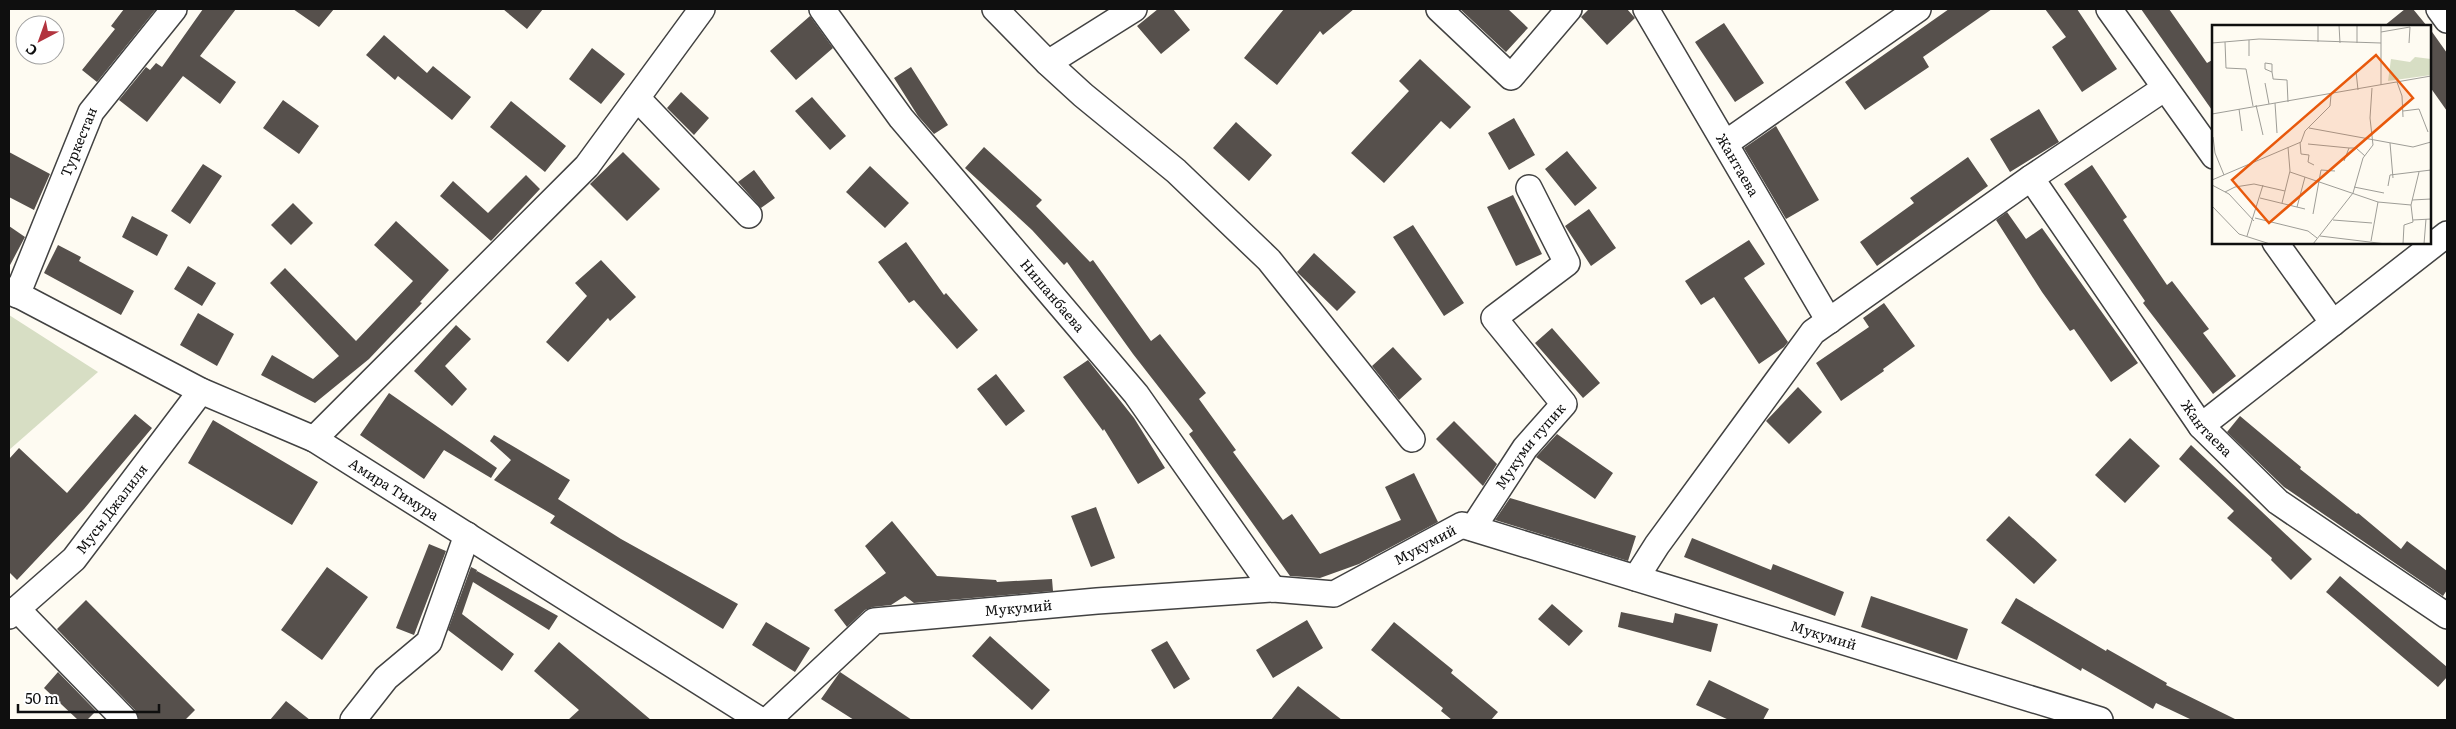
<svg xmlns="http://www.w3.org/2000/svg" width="2456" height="729" font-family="Literata,serif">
	<rect width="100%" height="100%" fill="#fefbf2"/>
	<!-- cemetery -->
	<path fill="#d7dec4" d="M9 315 98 372 9 450Z"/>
	<!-- building -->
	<path fill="#56504c" d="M124 9H156L97 82 82 70 115 29 111 26Z
		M203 9H236L200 56 236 82 220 104 183 76 147 122 119 100 146 67 150 70 156 63 162 67Z
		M293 9H334L319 27Z
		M503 9H543L527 29Z
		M1158 9H1173L1190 30 1161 54 1137 26Z
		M1284 9H1354L1323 35 1320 31 1277 85 1244 58Z
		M1460 9H1508L1528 28 1506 52Z
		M1589 9H1627L1635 18 1607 45 1581 17Z
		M1949 9H1992L1923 57 1929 67 1865 110 1845 82Z
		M2045 9H2077L2117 69 2082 92 2052 47 2066 37Z
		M2141 9H2169L2207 63 2214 59V113Z
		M2405 9H2413L2427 26H2384Z
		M810 16 833 48 796 80 770 51Z
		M1724 23 1764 83 1735 102 1695 42Z
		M2430 29 2447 53V111L2430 87Z
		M384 35 427 73 433 66 471 97 452 120 398 76 395 80 366 55Z
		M592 48 625 74 601 104 569 79Z
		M1420 59 1471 107 1450 129 1441 121 1384 183 1351 153 1409 91 1399 81Z
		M911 67 948 125 934 134 918 116 894 78Z
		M681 92 709 118 694 135 667 108Z
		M812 97 846 136 830 150 795 111Z
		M283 100 319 126 299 154 263 128Z
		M511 101 566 146 545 172 490 127Z
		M2039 109 2059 142 2010 172 1990 139Z
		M1514 118 1535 155 1509 170 1488 133Z
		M1236 122 1272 155 1249 181 1213 148Z
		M1776 126 1819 200 1786 219 1744 148Z
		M984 147 1042 200 1036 206 1090 262 1093 260 1151 341 1160 334 1206 393 1199 399 1236 450 1233 452 1283 520 1292 514 1320 554 1401 520 1385 487 1414 473 1438 522 1359 564 1320 578 1290 576 1189 434 1193 431 1133 354 1067 262 1064 265 1032 230 965 168Z
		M1567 151 1597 188 1575 206 1545 169Z
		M9 152 50 174 34 210 9 197Z
		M623 152 660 189 627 221 590 184Z
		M1968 157 1988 186 1877 266 1860 242 1914 203 1910 198Z
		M203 164 222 176 190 224 171 211Z
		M2092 165 2127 217 2123 220 2167 285 2172 281 2209 329 2203 333 2236 376 2213 394 2143 303 2145 301 2064 184Z
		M870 166 909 203 885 228 846 192Z
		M754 170 775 198 761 208 738 182Z
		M526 175 540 189 491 241 440 196 453 181 488 213Z
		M1513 195 1542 254 1516 266 1487 207Z
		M293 203 313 223 291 245 271 225Z
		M1589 209 1616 248 1591 266 1565 226Z
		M2007 212 2026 239 2042 228 2138 363 2111 382 2074 329 2070 331 2042 292 1996 220Z
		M132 216 168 235 157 256 122 237Z
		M396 221 449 270 420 302 422 303 369 359 315 403 261 375 272 355 313 379 339 356 270 283 285 268 356 341 413 281 374 245Z
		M1413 225 1464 303 1444 316 1393 237Z
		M9 226 25 237 9 267Z
		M1749 240 1765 264 1744 278 1788 342 1784 347 1759 364 1714 297 1701 305 1685 281Z
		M906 242 944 295 946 293 978 330 957 349 914 300 909 303 878 262Z
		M58 245 81 257 79 261 134 291 121 315 44 273Z
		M1314 253 1356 292 1337 311 1297 272Z
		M601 260 636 297 610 321 608 318 568 362 546 342 587 296 575 283Z
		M188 266 216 283 202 306 174 289Z
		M1884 303 1915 346 1883 369 1884 371 1841 401 1816 363 1869 327 1863 318Z
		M198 313 234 334 217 366 180 345Z
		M456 325 471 339 445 366 467 389 452 406 414 371Z
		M1552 328 1600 383 1583 398 1535 343Z
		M1393 347 1422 379 1399 400 1372 366Z
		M1088 360 1134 418 1165 468 1138 484 1104 429 1103 431 1063 377Z
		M996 374 1025 411 1006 426 977 389Z
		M1798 387 1822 412 1789 444 1766 421Z
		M389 393 497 468 491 478 444 450 424 479 360 435Z
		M135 414 152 428 84 509 17 580 9 572V459L19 448 67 493Z
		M2240 416 2301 467 2300 469 2357 514 2358 513 2401 549 2407 541 2447 571V590L2443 596 2284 487 2227 432Z
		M213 420 318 482 292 525 188 463Z
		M1454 421 1497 464 1483 486 1436 439Z
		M1557 434 1613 473 1595 499 1536 457Z
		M494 435 570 480 558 499 621 539 738 604 723 629 550 523 555 516 494 480 511 460 490 441Z
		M2130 438 2160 466 2125 503 2095 475Z
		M2191 445 2312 559 2291 580 2271 560 2272 558 2227 518 2234 511 2179 459Z
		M1510 498 1636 536 1628 561 1495 520Z
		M1096 507 1115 558 1091 567 1071 516Z
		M2009 516 2057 560 2034 584 1986 540Z
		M892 521 937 576 996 580 997 582 1052 579 1053 591 914 603 905 596 891 605 873 607 865 610 847 627 834 610 886 573 865 546Z
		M1692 538 1771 570 1773 564 1844 592 1835 616 1684 557Z
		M429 544 446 551 414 635 396 628Z
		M327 567 368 597 322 660 281 630Z
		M471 567 477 570 476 573 477 571 558 616 549 630 473 582 462 614 514 654 502 671 448 630Z
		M2340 576 2447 667V677L2438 687 2326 592Z
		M1871 596 1968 629 1957 660 1861 627Z
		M2016 598 2106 651 2107 649 2167 683 2166 685 2237 720H2192L2156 703 2153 709 2082 668 2081 671 2001 623Z
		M86 600 195 710 185 720H139L135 710 57 629Z
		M1552 604 1583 631 1569 646 1538 619Z
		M1621 612 1673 623 1675 613 1718 624 1711 652 1618 627Z
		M1307 620 1323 648 1273 678 1256 650Z
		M766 622 810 648 795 672 752 645Z
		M1394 622 1453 670 1451 673 1498 712 1491 720H1452L1441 711 1443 708 1371 650Z
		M990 636 1050 690 1032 710 972 656Z
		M1167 641 1190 679 1174 689 1151 650Z
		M559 642 651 720H568L579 710 534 671Z
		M58 672 96 711 87 720H78L44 688Z
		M840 672 912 720H854L821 699Z
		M1709 680 1769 709 1763 720H1729L1696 705Z
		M1298 686 1342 720H1271Z
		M286 701 310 720H270Z"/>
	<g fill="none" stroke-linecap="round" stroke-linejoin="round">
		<defs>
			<g id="minor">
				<path id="s1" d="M822 9 901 118 1136 394 1273 589"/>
				<path d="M995 9 1048 63 1134 9"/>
				<path d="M1439 9 1511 77 1569 9"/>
				<path id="s2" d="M1646 9 1829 321"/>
				<path d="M2109 9 2214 156"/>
				<path d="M2439 9 2447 20"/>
				<path d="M1048 63 1083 95 1176 171 1269 260 1412 439"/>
				<path d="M637 98 749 215"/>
				<path d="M1726 143 1918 9"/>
				<path id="s3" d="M2031 178 2201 426 2278 502 2447 616"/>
				<path d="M2275 242 2333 323"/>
				<path id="s4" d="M9 290 201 391 314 439 760 720"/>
				<path id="s5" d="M17 295 91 112 174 9"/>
				<path d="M2201 426 2447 234"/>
				<path d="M314 439 587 166 702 9"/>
				<path id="s6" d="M1473 528 1525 448 1564 404 1494 318 1567 263 1529 188"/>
				<path d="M1636 578 1657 545 1813 332 2031 178 2165 88"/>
				<path d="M17 609 125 720"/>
				<path id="s7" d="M9 616 74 559 201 391"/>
				<path d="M353 720 386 678 429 642 467 535"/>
				<path id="s8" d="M768 720 874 621 1097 601 1273 589 1334 594 1462 525 2100 720"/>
			</g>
		</defs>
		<!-- minor casing -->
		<use href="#minor" stroke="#424242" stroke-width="28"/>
		<!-- minor -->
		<use href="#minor" stroke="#fff" stroke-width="25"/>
	</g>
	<g text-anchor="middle" stroke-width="5" stroke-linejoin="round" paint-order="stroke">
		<!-- street labels -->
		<g font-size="14" fill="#0f0f0f" stroke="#fff">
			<text dy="5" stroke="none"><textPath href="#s5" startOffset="165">Туркестан</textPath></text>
			<text dy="5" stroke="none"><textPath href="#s2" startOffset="181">Жантаева</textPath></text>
			<text dy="5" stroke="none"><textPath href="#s1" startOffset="368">Нишанбаева</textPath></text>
			<text dy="5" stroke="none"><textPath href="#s3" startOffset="306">Жантаева</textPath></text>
			<text dy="5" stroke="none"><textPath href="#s6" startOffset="100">Мукуми тупик</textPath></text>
			<text dy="5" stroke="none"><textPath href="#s4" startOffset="434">Амира Тимура</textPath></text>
			<text dy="5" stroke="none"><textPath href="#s7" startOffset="149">Мусы Джалиля</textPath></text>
			<text dy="5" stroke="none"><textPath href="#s8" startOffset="710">Мукумий</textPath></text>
			<text dy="5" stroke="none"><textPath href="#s8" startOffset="290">Мукумий</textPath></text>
			<text dy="5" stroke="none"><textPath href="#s8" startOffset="1130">Мукумий</textPath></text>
		</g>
	</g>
	<!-- overview -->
	<g transform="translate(2212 25)">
		<rect width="219" height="219" fill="#fefbf2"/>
		<path d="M203 32 219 34V50L176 56 179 34 198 37Z" fill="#d7dec4"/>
		<path fill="none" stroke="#9e9d97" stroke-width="1" d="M127 0 128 18M169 0V60M169 7 198 2 197 18M13 17 14 43 34 44 41 81M106 17V0M0 18 47 14 169 18M145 18V0M0 29V63M37 31V15M144 46 146 65M60 47 53 44V38L60 39V47L61 53V54L75 55 76 77M185 57 190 71 191 92M53 58 57 79M63 78 65 108M44 80 51 110M27 84 30 106M191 86 207 84 216 107M0 89 219 51M97 103 201 122 219 117M1 112 3 128 12 150M88 117 89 129 97 130 96 137 102 140M178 118 181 153M96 119 137 123M132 136 137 123H144L153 131M78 147 166 177 199 180M0 155 89 117 93 106 118 81 119 70M0 160 17 169 42 196M176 161 178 150 219 145M142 162 172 168M13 167 23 162 42 159 73 166M48 173 93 184M200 175 219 174M70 178 78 146 76 122M0 181 27 209 58 219M85 182 93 152M101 189 109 145 123 146M43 193 96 206 105 213M121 195 160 198M201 195 219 194M35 211 51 160M108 211 174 219M159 216 166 177M101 219 141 168 151 133 161 120 158 93 160 63M191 219 192 200 201 197 199 180 207 147M212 219 214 194"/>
		<path fill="#e8590c" fill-opacity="0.15" stroke="#e8590c" stroke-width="2.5" d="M164 30 201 73 57 198 20 155Z"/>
		<rect width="219" height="219" fill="none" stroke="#0f0f0f" stroke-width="2.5"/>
	</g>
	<!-- border -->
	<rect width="2456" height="729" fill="none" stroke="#0f0f0f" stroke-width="20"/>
	<!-- north arrow -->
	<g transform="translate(40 40) rotate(221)"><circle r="24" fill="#ffffff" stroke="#9f9f9f"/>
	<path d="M0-4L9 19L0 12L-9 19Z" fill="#b2343f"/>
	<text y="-8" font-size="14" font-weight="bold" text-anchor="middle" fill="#0f0f0f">С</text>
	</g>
	<!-- scale -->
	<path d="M18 704v8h141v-8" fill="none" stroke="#0f0f0f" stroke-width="2.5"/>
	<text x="25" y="704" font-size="15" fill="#0f0f0f" stroke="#ffffff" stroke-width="4" paint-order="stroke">50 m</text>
</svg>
